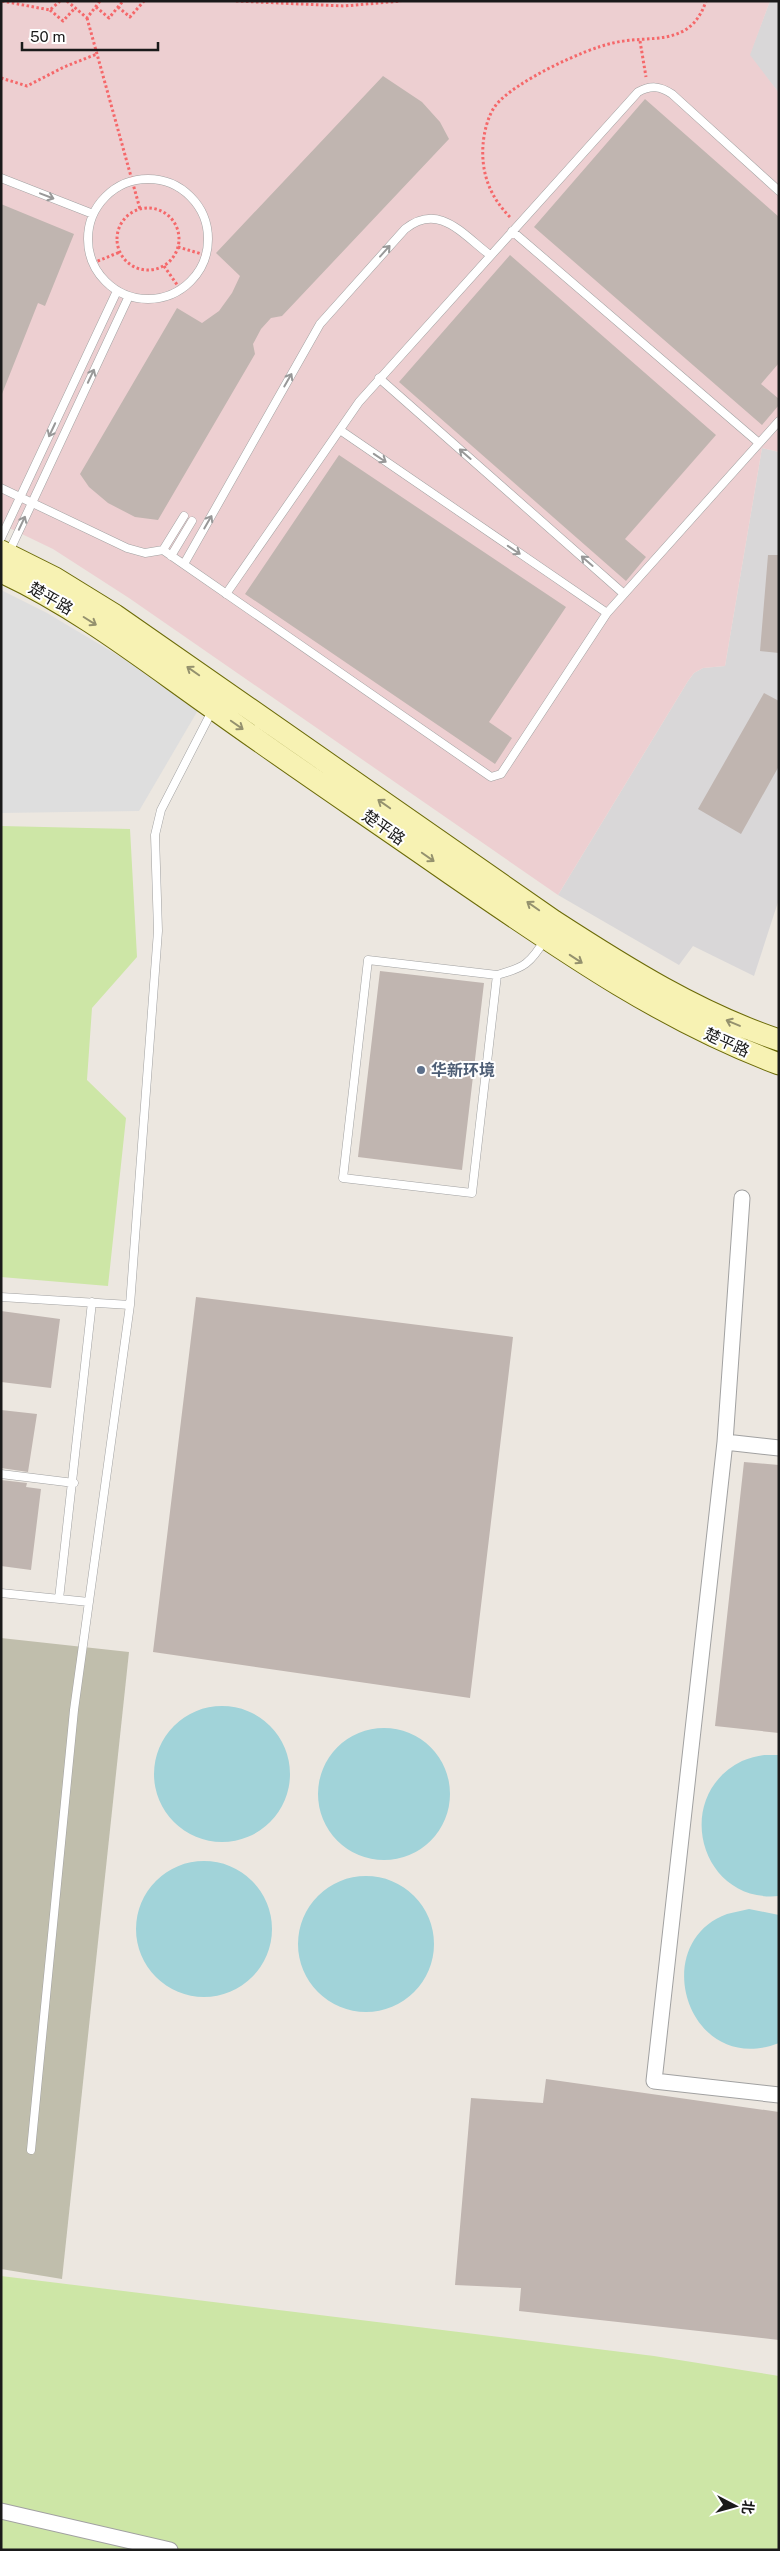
<svg xmlns="http://www.w3.org/2000/svg" width="780" height="2551" font-family="'Public Sans','Noto Sans SC',sans-serif">
	<rect width="100%" height="100%" fill="#ece7e0"/>
	<!-- residential -->
	<path fill="#d9d7d8" d="M770 1H779V93L749 56Z
		M762 448 779 452V899L754 976 693 946 679 965 558 895 688 681 694 673 703 668 725 666Z"/>
	<!-- commercial -->
	<path fill="#edcfd1" d="M1 1H770L750 55 779 93V452L762 448 725 666 703 668 694 673 688 681 558 895 129 598 53 549 1 524Z"/>
	<!-- construction -->
	<path fill="#c0beac" d="M1 1638 129 1652 62 2279 1 2269Z"/>
	<!-- grass -->
	<path fill="#cde6a6" d="M1 826 130 829 137 957 92 1008 87 1080 126 1118 108 1286 1 1277Z
		M1 2276 654 2356 779 2376V2550H1Z"/>
	<!-- parking -->
	<path fill="#dedede" d="M1 590 47 613 201 705 139 811 1 813Z"/>
	<!-- water -->
	<path fill="#a1d3d9" d="M154 1774a68 68 0 1 1 136 0a68 68 0 1 1-136 0Z
		M318 1794a66 66 0 1 1 132 0a66 66 0 1 1-132 0Z
		M764 1755H779V1896C700 1904 671 1796 742 1761 749 1758 757 1756 764 1755Z
		M136 1929a68 68 0 1 1 136 0a68 68 0 1 1-136 0Z
		M298 1944a68 68 0 1 1 136 0a68 68 0 1 1-136 0Z
		M749 1909 779 1915V2043C689 2078 646 1944 727 1914 734 1912 742 1911 749 1909Z"/>
	<!-- building -->
	<path fill="#c0b5b0" d="M383 76 422 102 440 122 449 139 282 316 271 318 261 329 253 344 255 354 158 520 135 517 108 503 89 487 80 474 177 308 202 323 219 311 232 293 240 276 216 253Z
		M645 99 779 217V363L761 384 779 399V405L762 425 534 227Z
		M1 204 74 234 45 306 38 303 2 394Z
		M510 255 716 435 625 539 646 557 626 581 399 382Z
		M339 455 566 607 489 722 512 738 495 764 245 594Z
		M768 555H779V653L760 651Z
		M764 693 779 701V766L741 834 698 809Z
		M380 971 484 983 462 1170 358 1157Z
		M196 1297 513 1337 470 1698 153 1652Z
		M1 1311 60 1319 51 1388 1 1382Z
		M1 1410 37 1414 28 1472 1 1468Z
		M744 1462 779 1465V1733L715 1726Z
		M1 1480 27 1483 26 1487 41 1489 31 1570 1 1566Z
		M546 2079 779 2112V2340L519 2311 521 2288 455 2285 471 2098 543 2103Z"/>
	<g fill="none" stroke-linecap="round" stroke-linejoin="round">
		<defs>
			<path id="service" d="M1 178 93 214
				M88 239a60 60 0 1 1 120 0a60 60 0 1 1-120 0Z
				M512 231 759 443
				M379 378 624 594
				M340 430 607 613
				M1 488 127 548 145 553 163 550 491 777 501 774 607 613 779 421
				M1 538 117 291
				M163 550 184 516
				M9 552 129 296
				M171 556 192 521
				M184 564 320 324 405 229C439 202 462 234 490 255
				M226 594 359 402 638 92C651 85 660 86 672 94L779 191
				M368 960 497 975 472 1193 343 1178Z
				M497 975C524 968 531 963 545 939
				M1 1297 130 1305
				M1 1474 74 1483
				M1 1593 89 1602
				M59 1599 92 1302
				M31 2150 74 1710 130 1305 158 931 155 835 161 810 213 709"/>
			<path id="minor" d="M742 1198 725 1442 654 2081 779 2095
				M725 1442 779 1448
				M1 2511 170 2550"/>
			<path id="secondary" d="M1 551 55 578 115 615 554 921C625 967 698 1013 779 1040
				M1 572C77 607 143 659 211 707 290 764 371 818 451 874 556 946 659 1019 779 1064"/>
		</defs>
		<!-- service casing -->
		<use href="#service" stroke="#a1a1a1" stroke-width="9"/>
		<!-- minor casing -->
		<use href="#minor" stroke="#a1a1a1" stroke-width="17"/>
		<!-- secondary casing -->
		<use href="#secondary" stroke="#6b6a08" stroke-width="23"/>
		<!-- path -->
		<path stroke="#f5686a" stroke-width="3" stroke-dasharray="2.5 2.5" stroke-linecap="butt" d="M2 1 50 10 60 1
			M67 1 87 18 100 1
			M236 1 344 6 401 1
			M96 7 109 18 123 1
			M118 7 130 17 144 1
			M50 10 63 21 75 8
			M87 18 140 209
			M640 41 646 77
			M1 78 27 86 64 67 97 54
			M117 239a31 31 0 1 1 62 0a31 31 0 1 1-62 0Z
			M510 217C490 197 481 173 483 145 484 132 488 115 496 105 514 82 584 49 613 43 650 34 690 49 706 1
			M178 247 205 255
			M93 263 120 252
			M164 266 180 289"/>
		<!-- service -->
		<use href="#service" stroke="#fff" stroke-width="8"/>
		<!-- minor -->
		<use href="#minor" stroke="#fff" stroke-width="15"/>
		<!-- secondary -->
		<use href="#secondary" stroke="#f7f2b3" stroke-width="21"/>
	</g>
	<!-- one-way arrows -->
	<defs><path id="oneway-shaft" d="M-6 0H5M1.5-3L5.5 0L1.5 3" fill="none" stroke-width="1.6" stroke-linecap="round" stroke-linejoin="round" transform="scale(1.25)"/></defs>
	<g stroke="#989898">
		<use href="#oneway-shaft" transform="translate(47 196) rotate(21)"/>
		<use href="#oneway-shaft" transform="translate(385 251) rotate(-48)"/>
		<use href="#oneway-shaft" transform="translate(91 376) rotate(-65)"/>
		<use href="#oneway-shaft" transform="translate(288 380) rotate(-60)"/>
		<use href="#oneway-shaft" transform="translate(52 430) rotate(115)"/>
		<use href="#oneway-shaft" transform="translate(465 454) rotate(-139)"/>
		<use href="#oneway-shaft" transform="translate(380 458) rotate(34)"/>
		<use href="#oneway-shaft" transform="translate(208 522) rotate(-60)"/>
		<use href="#oneway-shaft" transform="translate(22 523) rotate(-65)"/>
		<use href="#oneway-shaft" transform="translate(514 550) rotate(34)"/>
		<use href="#oneway-shaft" transform="translate(587 561) rotate(-139)"/>
	</g>
	<g stroke="#94916e">
		<use href="#oneway-shaft" transform="translate(90 621) rotate(32)"/>
		<use href="#oneway-shaft" transform="translate(193 671) rotate(-145)"/>
		<use href="#oneway-shaft" transform="translate(237 725) rotate(35)"/>
		<use href="#oneway-shaft" transform="translate(384 804) rotate(-145)"/>
		<use href="#oneway-shaft" transform="translate(428 857) rotate(35)"/>
		<use href="#oneway-shaft" transform="translate(533 906) rotate(-145)"/>
		<use href="#oneway-shaft" transform="translate(576 959) rotate(33)"/>
		<use href="#oneway-shaft" transform="translate(733 1023) rotate(-157)"/>
	</g>
	<!-- markers -->
	<circle fill="#5c6f8a" stroke="#fff" stroke-width="2" cx="421" cy="1070" r="5"/>
	<g text-anchor="middle" stroke-width="4" stroke-linejoin="round" paint-order="stroke">
		<!-- street labels -->
		<g font-size="16" fill="#1a1a1a" stroke="#fff">
			<text transform="translate(51 598) rotate(30)" y="6">楚平路</text>
			<text transform="translate(384 827) rotate(35)" y="6">楚平路</text>
			<text transform="translate(727 1042) rotate(24)" y="6">楚平路</text>
		</g>
		<!-- service labels -->
		<g font-size="16" font-weight="bold" fill="#4e5e75" stroke="#fff" text-anchor="start">
			<text x="431" y="1076">华新环境</text>
		</g>
	</g>
	<!-- border -->
	<rect width="780" height="2551" fill="none" stroke="#1a1a1a" stroke-width="5"/>
	<!-- north arrow -->
	<g transform="translate(735 2506) rotate(96)" stroke="#ffffff" stroke-width="4" paint-order="stroke">
	<path d="M0-4L9 19L0 12L-9 19Z" fill="#1a1a1a"/>
	<text y="-8" font-size="14" font-weight="bold" text-anchor="middle" fill="#1a1a1a">北</text>
	</g>
	<!-- scale -->
	<path d="M22 42v8h136v-8" fill="none" stroke="#1a1a1a" stroke-width="2.5"/>
	<text x="30" y="42" font-size="15" fill="#1a1a1a" stroke="#ffffff" stroke-width="4" paint-order="stroke">50 m</text>
</svg>
